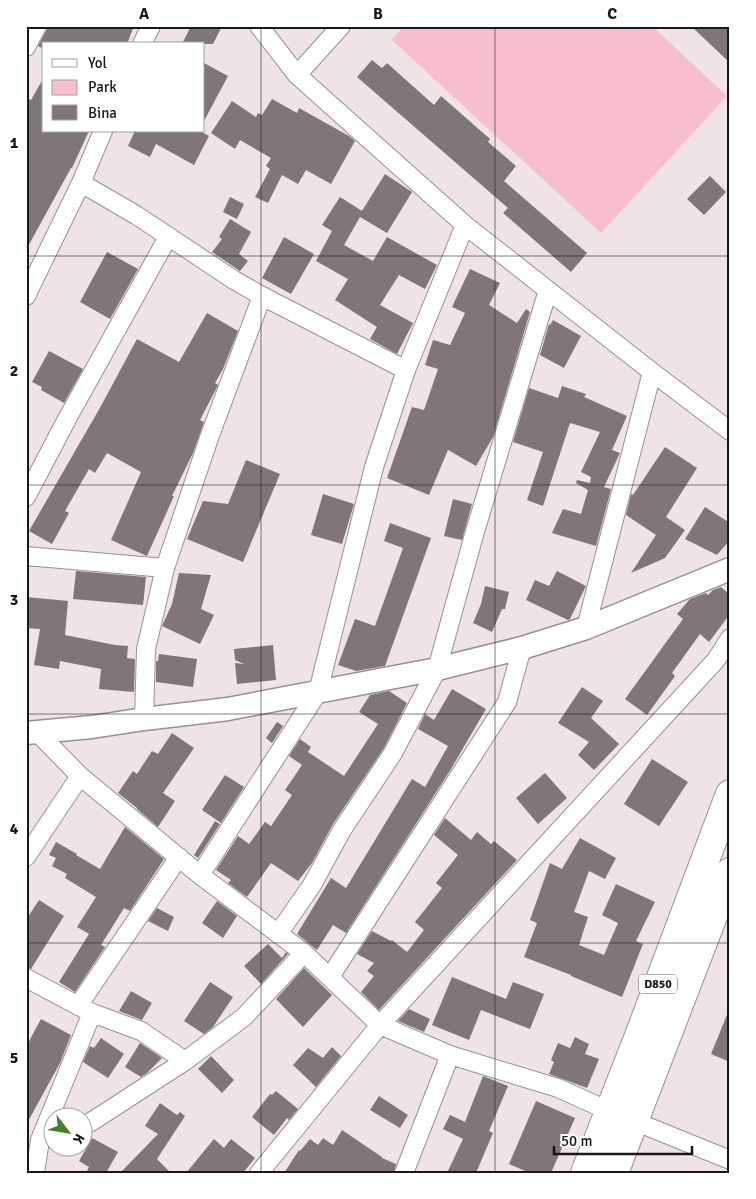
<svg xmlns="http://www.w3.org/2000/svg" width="756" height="1199" font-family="Signika,sans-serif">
	<rect width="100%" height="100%" fill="#efe3e5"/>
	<!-- green -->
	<path fill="#f7bfcb" d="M404 26H652L727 96 601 233 392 40Z"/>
	<!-- building -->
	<path fill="#807577" d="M48 26H134L127 44H44V49L38 46 46 31Z
		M191 26H222L213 44H182Z
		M691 26H725L730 30V63Z
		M372 60 382 68 387 63 434 105 441 96 490 139 488 142 516 166 504 181 587 253 571 272 503 213 508 208 357 77Z
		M204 63 228 76 204 121Z
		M44 77V131H89L72 168H71L26 250V98L31 100Z
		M272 99 297 113 299 108 349 136 355 141 331 184 306 170 298 184 282 175 268 203 255 197 270 169 266 166 271 158 240 140 235 149 211 133 232 101 256 117 258 113 262 115Z
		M131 131H200L209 136 194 165 156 144 150 157 128 146 134 133Z
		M385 174 412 192 387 233 360 217 344 245 373 261 387 237 437 265 425 289 399 275 380 305 413 323 397 354 370 339 377 327 335 300 348 279 316 261 332 231 322 225 340 197 362 211Z
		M710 176 726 192 704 215 687 199Z
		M230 197 244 204 237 219 223 212Z
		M230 219 251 232 239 254 248 261 240 271 212 252 222 239 219 237Z
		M284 237 314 254 291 294 262 278Z
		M107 252 138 269 110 319 80 302Z
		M470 269 500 283 489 305 517 323 526 309 530 312 493 437 476 466 448 450 429 495 387 478 412 407 424 410 438 369 425 365 433 340 450 345 465 313 452 307Z
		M207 313 238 331 223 369 215 383 218 385 214 393 200 420 204 422 193 453 172 496H174L147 556 111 540 141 472 107 453 95 473 89 469 65 511 69 513 52 544 29 531 101 406 137 339 179 362Z
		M553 320 581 336 564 368 540 355 549 324 550 325Z
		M49 351 83 369 64 403 41 390 42 387 32 382Z
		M562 386 586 394 584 397 627 416 612 450 620 453 604 487 611 489 596 546 552 533 563 509 581 514 588 490 576 483 577 480 590 483 591 477 581 472 600 432 570 423 543 506 527 500 543 452 513 442 529 388 558 398Z
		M665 447 697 468 666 517 685 530 665 558 631 573 656 535 626 515 631 494 633 495Z
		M246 460 280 474 243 562 187 539 203 501 228 504Z
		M323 494 354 504 342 544 311 535Z
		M453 499 472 504 462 540 444 536Z
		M705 507 730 523V540L717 555 685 539Z
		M390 523 431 538 385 666 356 671 338 665 355 619 375 626 403 548 384 541Z
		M76 571 146 577 143 605 73 599Z
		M557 571 586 586 570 619 568 620 526 600 535 580 549 586Z
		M179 573 211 575 201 609 214 615 200 644 162 626 172 604Z
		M485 586 509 592 505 609H502L492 632 473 623 481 604Z
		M721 587 730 595V614L709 642 700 634 672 673 675 676 647 715 625 699 683 619 677 614 690 599 706 593 708 595 713 590Z
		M26 597 68 601 65 635 115 645 128 646 127 658 135 659 134 692 99 689 101 669 60 661 59 669 34 665 40 629 26 628Z
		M273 645 276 680 237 684 235 663 244 664 235 660 234 649Z
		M159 654 197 659 193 687 156 682V661H158Z
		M582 687 603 701 591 718 619 744 594 770 578 755 589 742 558 723Z
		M452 689 486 709 451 769 346 933 333 925 317 950 297 934 331 878 346 888 412 779 425 787 448 746 418 729 425 714 434 720Z
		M389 691 407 703 384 748 333 824 312 863 298 881 271 863 247 897 228 883 231 880 216 870 238 836 249 844 265 822 271 826 292 795 285 790 302 765 289 756 300 739 311 747 308 752 344 776 378 724 359 712 370 695Z
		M277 722 283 726 272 743 266 738Z
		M172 733 194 748 163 793 175 801 158 827 137 809V808L118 793 133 771 137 774 152 751 158 754Z
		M652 759 688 782 659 826 624 804Z
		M545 773 567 798 538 824 516 798Z
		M225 775 244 787 221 823 202 810Z
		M445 818 471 840 477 832 491 844 494 841 517 860 379 1010 361 992 374 976 367 971 374 963 357 954 372 931 391 941 392 940 407 952 424 930 415 922 442 888 436 883 458 855 434 835Z
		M215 821 220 824 198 858 194 855Z
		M125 827 164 859 130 911 124 908 101 945 105 947 75 992 59 982 89 934 77 927 96 897 65 878 67 874 52 866 56 858 49 855 56 842 77 854 76 855 100 869Z
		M580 838 616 858 605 879 589 871 574 912 588 917 579 945 604 955 618 923 602 915 616 884 655 902 636 941 643 944 622 997 571 976V975L524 957 537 923 530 920 550 863 562 869Z
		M39 900 64 916 31 969 26 967V920Z
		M217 901 237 916 223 938 202 923Z
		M157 908 174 917 168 931 148 921Z
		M268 944 282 958 286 952 288 954 261 984 244 966Z
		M304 968 332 995 303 1027 276 999Z
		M452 977 506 999 513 982 544 994 530 1029 481 1010 469 1040 432 1025Z
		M210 982 233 997 213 1027 204 1034 184 1021Z
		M131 991 152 1003 142 1020 119 1011Z
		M409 1009 430 1019 424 1032 398 1021Z
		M729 1010H730V1062L711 1054Z
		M41 1019 71 1035 60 1063 26 1125V1047Z
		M575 1037 589 1044 585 1054 599 1059 587 1088 549 1074 554 1062 551 1060 558 1043 570 1048Z
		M101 1038 124 1054 108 1078 83 1062 90 1046 94 1048Z
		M140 1043 162 1058 147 1073 141 1077 125 1067Z
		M332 1047 341 1056 316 1087 293 1065 308 1048 323 1058Z
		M211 1056 234 1080 222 1093 198 1069Z
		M483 1076 508 1086 489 1131 493 1133 476 1173H447L463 1139 443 1129 450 1115 465 1122Z
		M276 1091 298 1109 289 1120 287 1118 274 1135 252 1117 270 1094 272 1095Z
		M379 1096 408 1115 400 1128 370 1110Z
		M536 1101 575 1118 551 1173H530L509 1164Z
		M160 1103 177 1115 180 1112 185 1116 157 1159 171 1173H120L158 1134 145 1126Z
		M342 1130 382 1157V1158L396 1164 394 1173H284L299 1150 300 1151 310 1139 318 1145 323 1138 333 1145Z
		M92 1138 118 1152 106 1173H86L89 1167 79 1161Z
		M214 1139 224 1148 231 1139 255 1158 243 1173H186Z"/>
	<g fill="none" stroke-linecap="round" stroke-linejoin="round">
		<defs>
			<path id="minor" d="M259 26 297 75 465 225 652 372 730 431
				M142 44 151 26
				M26 47 37 26
				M297 75 341 26
				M81 183 136 215 234 280 262 296 406 370
				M26 296 81 183 103 131
				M26 497 67 419 168 237
				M26 556 165 568
				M586 628 652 372
				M144 719 146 649 165 568 209 438 262 296
				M37 732 80 776 200 875 304 953 380 1025 450 1055 558 1088 609 1111
				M26 857 80 776
				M200 875 318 692 374 467 406 370 465 225
				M278 934 312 885 342 830 393 753 437 669 474 535 548 290
				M330 977 507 702 522 648
				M26 978 92 1013 141 1031 185 1061
				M78 1006 179 857
				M634 1121 730 1160
				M82 1125 91 1122 185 1061 244 1017 304 953
				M35 1173 40 1140 92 1013
				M259 1173 380 1025 716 660 730 638
				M404 1173 450 1055"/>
			<path id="tertiary" d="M26 733 92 727 144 719 228 709 437 669 522 648 586 628 730 569"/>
			<path id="trunk" d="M585 1173 637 1041 730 794
				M614 1173 730 872"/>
		</defs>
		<!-- minor casing -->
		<use href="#minor" stroke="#9a8f91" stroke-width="20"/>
		<!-- tertiary casing -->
		<use href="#tertiary" stroke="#9a8f91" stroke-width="25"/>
		<!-- trunk casing -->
		<use href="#trunk" stroke="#9a8f91" stroke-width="30"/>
		<!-- minor -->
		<use href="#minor" stroke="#fff" stroke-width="18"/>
		<!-- tertiary -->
		<use href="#tertiary" stroke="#fff" stroke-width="22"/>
		<!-- trunk -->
		<use href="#trunk" stroke="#fff" stroke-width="28"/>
	</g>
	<!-- grid -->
	<path fill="none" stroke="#1b1718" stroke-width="1" stroke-opacity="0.55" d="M261 26V1173M495 26V1173M26 256H730M26 485H730M26 714H730M26 943H730"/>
	<g text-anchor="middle" stroke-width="4" stroke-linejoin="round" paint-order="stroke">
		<!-- shield labels -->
		<rect fill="#fff" stroke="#5f5d5d" stroke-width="1" x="639" y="974.5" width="38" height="19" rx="4"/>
		<g font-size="12" font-weight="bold" fill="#1b1718">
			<text x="658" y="988">D850</text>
		</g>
	</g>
	<!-- border -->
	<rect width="756" height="1199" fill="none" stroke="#ffffff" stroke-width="55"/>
	<!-- legend -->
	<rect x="42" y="42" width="162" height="90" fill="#ffffff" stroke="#a4a2a3"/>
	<rect x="52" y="59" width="25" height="8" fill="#ffffff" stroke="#a4a2a3"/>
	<text x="88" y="68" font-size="15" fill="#1b1718">Yol</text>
	<rect x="52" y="80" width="25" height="15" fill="#f7bfcb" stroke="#a4a2a3"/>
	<text x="88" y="92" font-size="15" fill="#1b1718">Park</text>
	<rect x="52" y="105" width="25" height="15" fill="#807577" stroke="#a4a2a3"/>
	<text x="88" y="118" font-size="15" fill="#1b1718">Bina</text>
	<!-- north arrow -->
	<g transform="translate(68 1132) rotate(121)"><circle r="24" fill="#ffffff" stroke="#a4a2a3"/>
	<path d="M0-4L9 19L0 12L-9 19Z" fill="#458423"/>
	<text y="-8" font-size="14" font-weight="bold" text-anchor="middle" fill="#1b1718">K</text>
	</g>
	<!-- scale -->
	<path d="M554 1146v8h138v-8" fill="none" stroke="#1b1718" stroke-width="2.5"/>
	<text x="561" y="1146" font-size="15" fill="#1b1718" stroke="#ffffff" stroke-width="4" paint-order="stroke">50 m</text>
	<rect x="28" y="28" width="700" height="1144" fill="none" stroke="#1b1718" stroke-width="2"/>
	<g font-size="16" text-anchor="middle" font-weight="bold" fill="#1b1718">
		<text x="144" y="19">A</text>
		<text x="378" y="19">B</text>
		<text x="612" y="19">C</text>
		<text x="14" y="148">1</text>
		<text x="14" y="376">2</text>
		<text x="14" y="605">3</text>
		<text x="14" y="834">4</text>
		<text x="14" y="1063">5</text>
	</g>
</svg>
